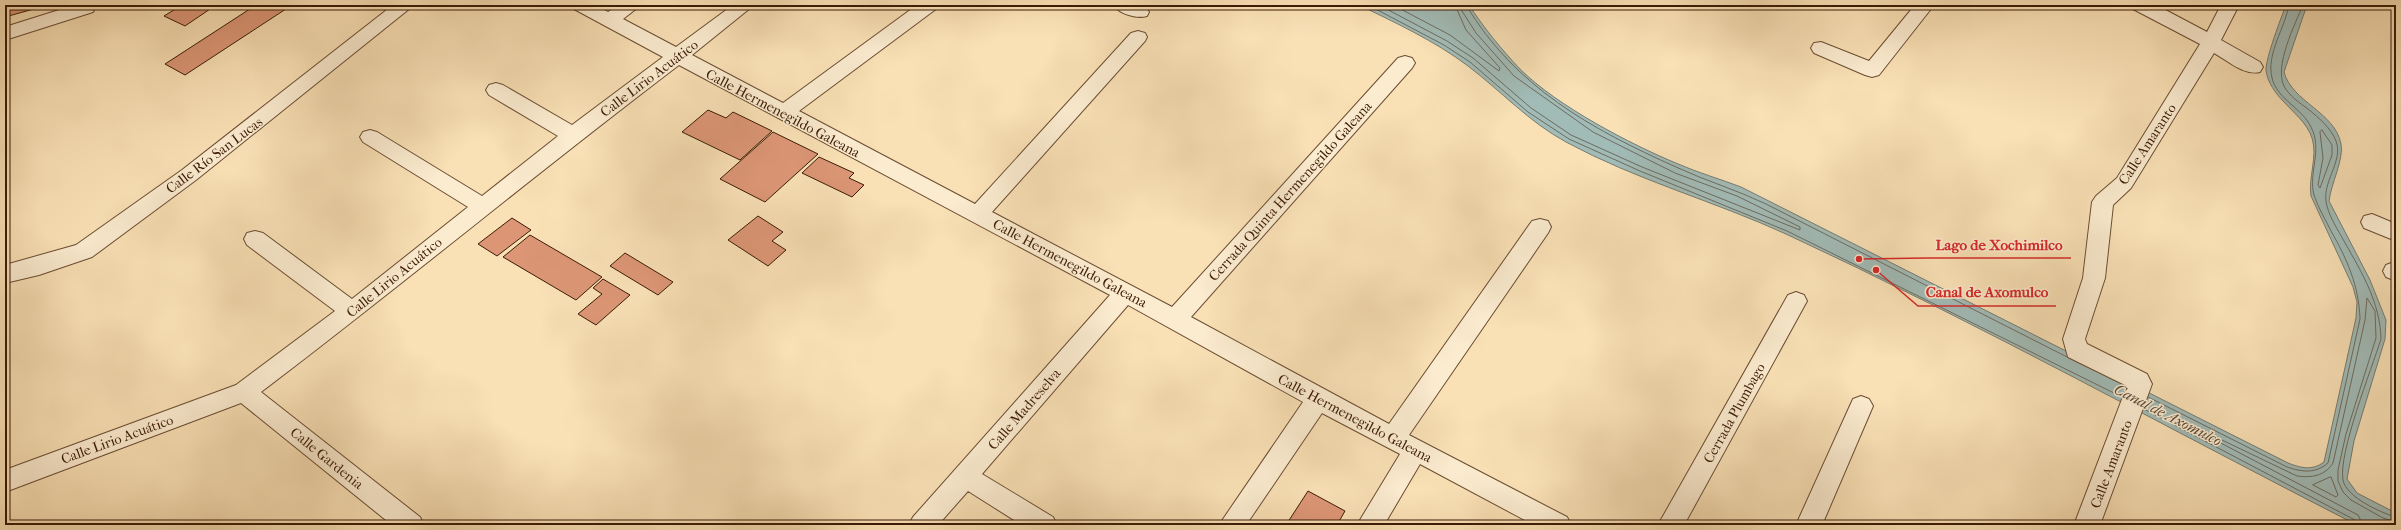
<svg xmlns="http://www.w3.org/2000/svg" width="2401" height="530" font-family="'IM FELL French Canon',serif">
	<rect width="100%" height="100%" fill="#f9e0b5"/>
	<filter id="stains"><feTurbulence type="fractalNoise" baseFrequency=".005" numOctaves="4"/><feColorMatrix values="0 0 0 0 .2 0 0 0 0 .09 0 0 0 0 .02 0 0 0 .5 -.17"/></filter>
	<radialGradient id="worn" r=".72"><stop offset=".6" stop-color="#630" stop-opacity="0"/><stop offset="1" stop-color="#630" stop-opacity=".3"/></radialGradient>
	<!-- water -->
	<path fill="#a1bbb7" stroke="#787b70" d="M1359 5H1469C1484 28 1501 49 1520 69 1557 106 1630 144 1678 164 1699 173 1720 179 1741 187L2288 463C2301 468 2312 471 2324 462L2356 318 2357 302 2353 287 2311 196C2308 177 2318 157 2312 138 2307 123 2294 113 2284 102 2276 94 2267 82 2266 70 2266 57 2281 18 2286 5H2307L2284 72C2292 102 2335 112 2341 144 2344 159 2331 184 2329 201L2370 280 2386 320 2385 339 2354 441 2347 479 2357 493 2396 513V525H2357C2167 428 1980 324 1786 234 1714 201 1636 180 1566 142 1529 122 1501 91 1468 66 1435 41 1396 23 1359 5Z"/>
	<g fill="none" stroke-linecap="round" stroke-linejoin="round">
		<!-- shore -->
		<path stroke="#6e6b5e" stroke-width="1" d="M1368 5 1444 45 1470 62 1528 112 1569 139 1640 171 1787 231 2122 397
			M1379 5 1447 41 1473 58 1531 108 1571 135 1642 167 1800 230V227L1737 196 1675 173 1593 132 1514 76 1476 33 1462 11 1461 5
			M1393 5 1450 35 1499 71 1500 68 1466 30 1455 5
			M1466 5C1515 87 1591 129 1676 167 1706 181 1737 190 1766 204L2067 357
			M2303 5C2295 24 2274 66 2284 86 2289 96 2300 103 2308 109 2319 118 2331 128 2336 141 2344 162 2320 183 2327 206 2330 218 2338 230 2344 241 2362 273 2380 302 2381 339 2372 368 2338 453 2343 480 2346 497 2381 513 2396 517
			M2322 130 2332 145V155L2320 188 2318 185 2323 158 2320 132Z
			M2148 397 2287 467C2302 472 2315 474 2328 463L2360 319C2359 286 2347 259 2331 231 2326 220 2318 208 2314 195 2308 173 2323 150 2311 127 2302 108 2277 99 2272 78 2266 54 2285 28 2289 5
			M2144 409 2355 520 2358 525
			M2331 477 2338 495 2336 497 2313 485Z
			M2363 525 2358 515 2196 430 2199 429 2297 476C2311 478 2325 476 2333 463L2365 320 2367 298 2375 311 2376 338 2346 434 2338 470V481L2343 492 2351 500 2383 518 2396 522"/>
	</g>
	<!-- building -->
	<path fill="#dc9676" stroke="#3b1b05" d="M5 5H48L5 17Z
		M182 5H216L185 26 164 16Z
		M256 5H292L185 75 165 64Z
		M708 110 726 118 733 112 772 131 740 160 682 132Z
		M773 132 818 154 765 202 720 179Z
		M819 157 854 173 849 178 864 185 852 197 802 173Z
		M758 216 783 232 772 241 786 250 768 266 728 240Z
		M512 218 531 230 497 256 478 244Z
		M530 235 602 277 576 300 503 257Z
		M625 253 673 282 658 295 610 266Z
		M603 279 630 295 596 325 578 314 602 294 593 288Z
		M1308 491 1345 511 1337 525H1286Z"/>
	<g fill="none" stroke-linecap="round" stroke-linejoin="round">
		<defs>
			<path id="minor" d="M75 5H93L95 8 93 12 5 40V27Z
				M393 5H414L196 180 92 257 39 275 5 283V265L76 245 182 170Z
				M572 5H596L608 12 619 5H641L623 19 676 47 733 5H754L692 55 783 103 917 5H938L936 9 799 111 975 204 1131 33 1138 31 1145 33 1147 37 1145 41 992 212 1172 307 1398 58 1405 56 1412 58 1415 63 1412 68 1191 317 1389 424 1532 221 1540 219 1548 221 1551 227 1548 233 1409 435 1567 517 1571 525H1534L1420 464 1384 525H1357L1400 454 1322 413 1246 525H1219L1303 402 1128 305 982 474 1053 517 1057 525H1022L968 491 938 525H909L913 517 1110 295 679 65C538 172 402 285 261 392L420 517 424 525H392L241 403 5 492V470L236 385 335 311 247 245 244 239 247 233 255 231 263 233 352 299 468 207 363 142 360 137 363 132 370 130 377 132 482 196 558 136 489 95 486 90 489 85 496 83 503 85 572 125 663 57 574 9Z
				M1114 5C1125 5 1143 1 1149 12L1147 16C1137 19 1119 14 1114 5Z
				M1915 5H1934L1879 75 1872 77 1865 75 1814 53 1811 48 1814 43 1821 42 1869 61Z
				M2131 5H2156L2207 32 2221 5H2239L2221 40 2260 62 2263 67 2260 72C2244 76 2227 60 2214 53L2131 188 2113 205 2105 278 2085 339 2087 344 2147 374 2152 384 2100 525H2074L2127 386 2068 357 2063 339 2083 278 2092 202 2096 196 2117 178 2200 44 2133 9Z
				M2372 214 2396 224V241L2364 228 2361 222 2364 216Z
				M2394 262 2396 263V281L2386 277 2383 271 2386 265Z
				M1796 292 1804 295 1807 301 1684 525H1658L1788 295Z
				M1861 396 1869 399 1873 406 1822 525H1796L1853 399Z"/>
		</defs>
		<!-- minor casing -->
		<use href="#minor" stroke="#6a4c31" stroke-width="2"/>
		<!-- minor -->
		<use href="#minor" fill="#fbebcf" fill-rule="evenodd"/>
	</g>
	<g text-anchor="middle" stroke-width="3" stroke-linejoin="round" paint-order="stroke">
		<!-- street labels -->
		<g font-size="14" fill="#3b1b05" stroke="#fbebcf">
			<text transform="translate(649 78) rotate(-37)" y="5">Calle Lirio Acuático</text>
			<text transform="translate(783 113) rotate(28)" y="5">Calle Hermenegildo Galeana</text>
			<text transform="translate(2147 144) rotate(-57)" y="5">Calle Amaranto</text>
			<text transform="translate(214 155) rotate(-37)" y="5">Calle Río San Lucas</text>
			<text transform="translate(1290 191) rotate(-48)" y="5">Cerrada Quinta Hermenegildo Galeana</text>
			<text transform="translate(1070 263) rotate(28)" y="5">Calle Hermenegildo Galeana</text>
			<text transform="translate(394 277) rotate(-39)" y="5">Calle Lirio Acuático</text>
			<text transform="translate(1024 409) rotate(-49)" y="5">Calle Madreselva</text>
			<text transform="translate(1734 413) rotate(-61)" y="5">Cerrada Plumbago</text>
			<text transform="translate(1355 418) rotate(28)" y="5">Calle Hermenegildo Galeana</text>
			<text transform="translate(117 439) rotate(-20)" y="5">Calle Lirio Acuático</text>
			<text transform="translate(327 458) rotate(39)" y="5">Calle Gardenia</text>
			<text transform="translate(2111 464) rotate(-69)" y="5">Calle Amaranto</text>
		</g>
		<!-- water labels -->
		<g font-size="15" font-style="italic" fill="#5a4b3a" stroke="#fbebcf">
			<text transform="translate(2168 415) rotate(27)" y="5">Canal de Axomulco</text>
		</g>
	</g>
	<!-- callouts -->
	<path fill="none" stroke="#d62828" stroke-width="1.5" d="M1859 259L1927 258H2071M1876 270L1918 306H2056"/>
	<g fill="#d62828" stroke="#fbebcf" stroke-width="1.5">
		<circle cx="1859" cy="259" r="4"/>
		<circle cx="1876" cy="270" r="4"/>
	</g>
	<g font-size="15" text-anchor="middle" font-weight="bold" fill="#d62828" stroke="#fbebcf" stroke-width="3" stroke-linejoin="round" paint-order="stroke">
		<text x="1999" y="250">Lago de Xochimilco</text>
		<text x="1987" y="297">Canal de Axomulco</text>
	</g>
	<!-- margin -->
	<rect width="2401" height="530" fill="none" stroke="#f9e0b5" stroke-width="20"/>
	<rect x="6" y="6" width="2389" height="518" fill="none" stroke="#3b1b05" stroke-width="2"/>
	<rect x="10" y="10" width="2381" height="510" fill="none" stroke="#3b1b05"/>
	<rect width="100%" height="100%" filter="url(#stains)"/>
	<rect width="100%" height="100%" fill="url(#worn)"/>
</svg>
